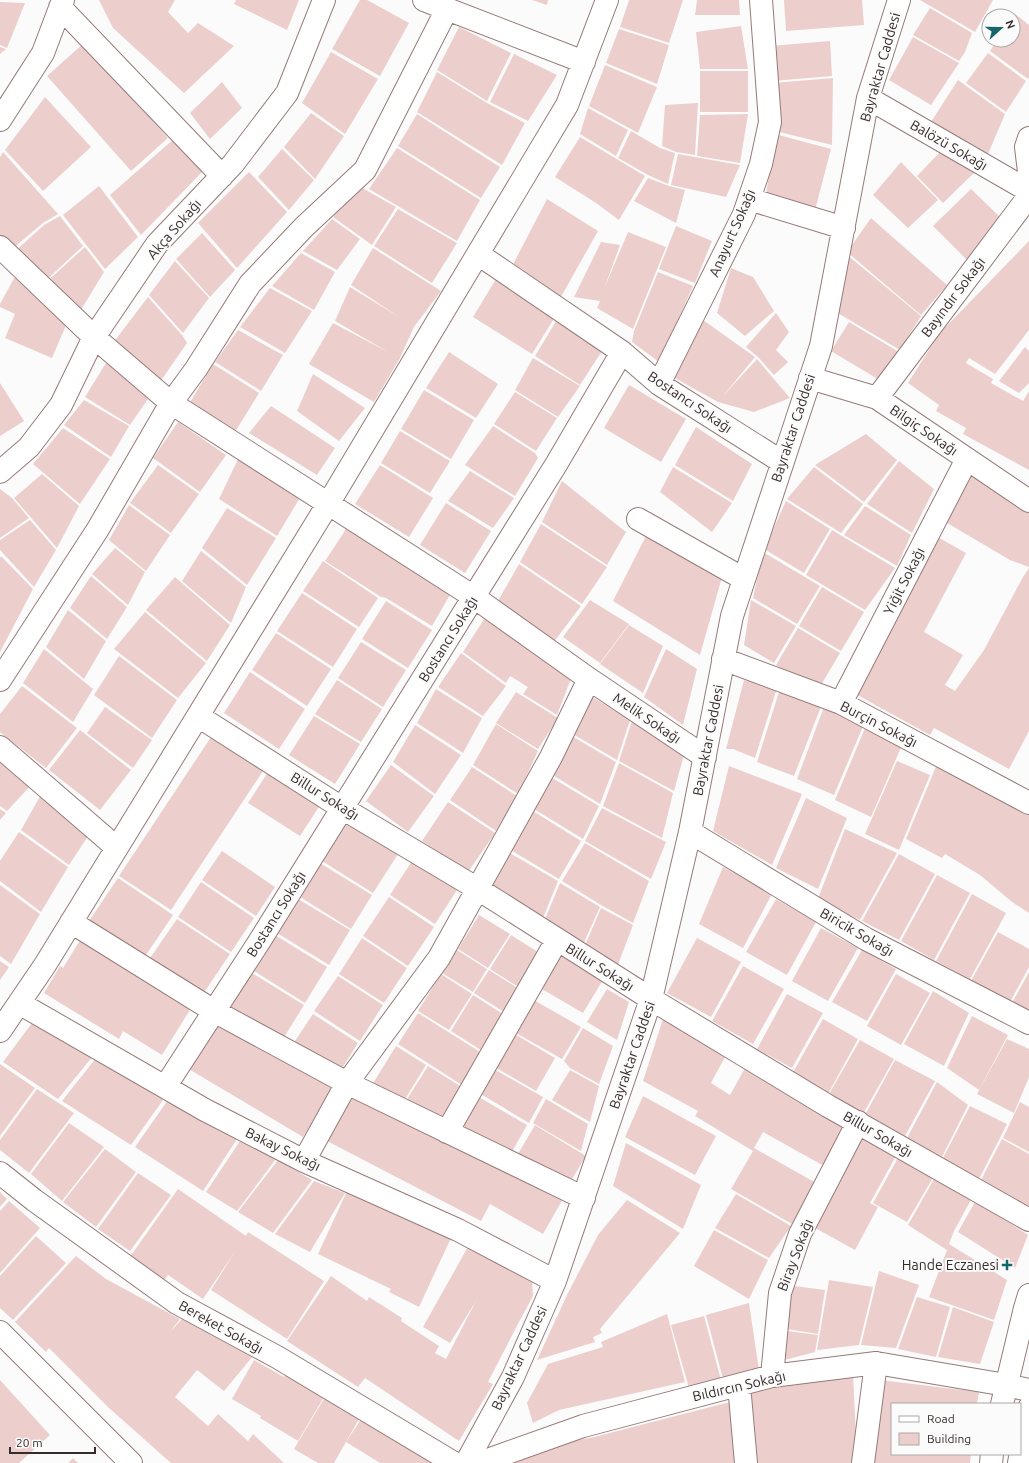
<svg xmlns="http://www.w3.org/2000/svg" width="1029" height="1463" font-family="Ubuntu,sans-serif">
	<rect width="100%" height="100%" fill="#fbfbfb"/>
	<!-- building -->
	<path fill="#eccfcc" d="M99 0H175L168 12 188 33 198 23 234 46 184 93 113 28Z
		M236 0H299L287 30 234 4Z
		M360 0H367L409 23 380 76 332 49Z
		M532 0H548L547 5Z
		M629 0H683L669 43 620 27Z
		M697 0H739L740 15H695Z
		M784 0H862L864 25 786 31Z
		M920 0H993L975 32Z
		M0 2 25 3 7 48 0 45Z
		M930 8 972 33 965 52 959 61 913 35Z
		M1014 13 1029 25V77L1028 79 990 51 997 40H1013V15Z
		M741 26 748 69H700L696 32Z
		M459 27 511 53 487 101 437 70Z
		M619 29 669 45 657 84 606 63Z
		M913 37 959 63 931 105 889 80Z
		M830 41 832 76 773 81 770 46Z
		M84 43 168 138 131 171 47 76Z
		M0 47 6 49 0 54Z
		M331 52 378 79 345 134 302 103Z
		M988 53 1026 81 1006 112 966 83Z
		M514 54 557 75 528 121 490 102Z
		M605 65 657 87 638 133 589 106Z
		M700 71H748V112H700Z
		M437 72 487 103 525 123 502 165 417 112Z
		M833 78 832 145 775 131 773 83Z
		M958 80 1005 114 985 161 929 125Z
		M222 82 242 108 210 139 190 113Z
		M45 97 91 147 43 191 5 150Z
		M698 103 695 155 676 152 662 146 665 105Z
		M588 108 628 130 616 156 580 134Z
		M311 113 344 136 315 179 284 147Z
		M417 114 500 167 481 198 398 146Z
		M748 114 740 163 697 156 700 115Z
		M631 131 660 148 675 153 668 184 648 175 618 158Z
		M775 134 831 149 814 214 765 201Z
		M580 137 645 176 619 220 596 203 555 177Z
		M175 138 202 172 141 235 110 195Z
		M397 148 480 200 457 241 369 189Z
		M944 148 975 172 943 203 917 176Z
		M282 149 314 180 289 210 258 177Z
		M3 152 58 214 43 223 11 250 0 238V157Z
		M678 154 740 165 726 197 671 185Z
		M901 162 938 200 908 228 873 195Z
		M249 172 287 212 237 268 198 223Z
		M648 178 669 186 685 190 676 223 634 201Z
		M357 185 396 207 372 245 333 217Z
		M99 186 138 237 105 269 63 215Z
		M971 189 1000 217 968 261 933 226Z
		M547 199 598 231 557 304 508 274Z
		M398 209 457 243 432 283 374 246Z
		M60 216 83 246 42 284 13 253 44 225Z
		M871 218 947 285 921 315 847 252Z
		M332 219 360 239 337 270 303 251Z
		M676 226 712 241 695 283 659 269Z
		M628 232 666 247 633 329 597 308 600 301 574 297 601 242 620 245 604 289Z
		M202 233 235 270 210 297 176 259Z
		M1029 241V330L995 374 969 358 966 363 993 379 991 383 1023 401 1029 391V470L963 434 966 428 936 411 939 405 908 383 939 334Z
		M85 247 104 272 79 313 43 285Z
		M373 248 441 291 414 327 400 358 374 402 309 364 333 323 388 352 335 321 350 287 399 317 351 285Z
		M301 253 335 272 314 310 272 286Z
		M846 254 921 316 900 350 836 312Z
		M175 261 209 298 183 333 149 295Z
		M731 268 753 277 774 311 745 336 717 313Z
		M658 272 693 286 659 362 632 342 634 331Z
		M17 273 70 316 52 358 5 338 15 314 0 307V304Z
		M496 279 555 317 532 354 473 317Z
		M270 288 312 311 285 353 240 327Z
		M148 297 182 335 187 343 160 382 110 347Z
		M776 313 789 332 776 350 788 362 774 375 759 358 746 347Z
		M558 318 604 348 580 385 535 356Z
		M703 320 755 357 723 396 757 359 790 398 754 412 718 402 673 377Z
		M849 322 899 352 881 381 831 351Z
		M238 330 283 355 261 391 215 362Z
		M1025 347 1029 351V383L1019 393 999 381Z
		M449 352 498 384 476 418 426 388Z
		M109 358 152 393 130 425 85 397Z
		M533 358 580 386 558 417 515 390Z
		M213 364 259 393 235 432 189 404Z
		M313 374 365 408 339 441 297 411Z
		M0 383 24 421 0 436Z
		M629 385 686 419 661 462 604 428Z
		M424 390 474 420 451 459 401 429Z
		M515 392 557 418 536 451 494 424Z
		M84 400 129 426 111 457 64 425Z
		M271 406 335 448 317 475 249 433Z
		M178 422 226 455 200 492 153 458Z
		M493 426 535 453 538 458 515 496 465 465Z
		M696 427 752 464 733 501 675 465Z
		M63 428 110 459 80 504 33 464Z
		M400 431 450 461 430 493 381 463Z
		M866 434 897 460 864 502 815 465Z
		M239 457 301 496 277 536 219 499Z
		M899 461 934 489 912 533 867 504Z
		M158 465 199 494 171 533 130 503Z
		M380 465 433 498 409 537 355 504Z
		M673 467 732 503 712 532 660 492Z
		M814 467 863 504 841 533 787 499Z
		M969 470 1029 512V567L1010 560 942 520Z
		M470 471 514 498 493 528 448 501Z
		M42 474 79 506 57 548 14 498Z
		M562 481 626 532 607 565 542 522Z
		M0 489 12 498 29 518 0 538Z
		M786 501 830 529 804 573 764 549Z
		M446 503 491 531 465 573 420 545Z
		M129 505 170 535 146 571 109 540Z
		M865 506 911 535 897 566 844 535Z
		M227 508 276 538 247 585 202 548Z
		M30 520 56 550 34 587 0 550V540Z
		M541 524 607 567 582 604 520 562Z
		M348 526 451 593 432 626 386 598 381 597 325 561Z
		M649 530 722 577 700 655 613 601Z
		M832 530 895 568 865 610 806 575Z
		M934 535 966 553 924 632 963 655 945 685 955 691 984 650 1023 577 1029 568V731L1009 769 934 728 930 735 850 691Z
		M115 548 145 572 128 605 92 574Z
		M201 551 246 587 231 623 182 581Z
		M763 552 820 586 797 624 753 598Z
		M1 556 33 589 0 652V558Z
		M323 561 378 598 359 627 303 591Z
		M519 564 581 606 553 643 498 601Z
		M91 576 127 607 107 639 70 608Z
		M175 577 230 625 207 661 146 610Z
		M822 587 864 612 841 651 799 626Z
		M302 593 357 629 333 667 277 631Z
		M590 600 629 624 600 663 563 637Z
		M751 600 796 626 774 663 744 645Z
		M386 601 432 630 408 668 362 639Z
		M68 610 106 641 84 679 46 647Z
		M145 612 206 663 178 698 114 649Z
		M486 616 572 676 557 715 523 694 528 687 510 676 506 683 463 652Z
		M629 625 663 646 643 693 600 664Z
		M798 628 840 653 818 690 776 665Z
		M276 633 331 669 307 706 252 670Z
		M361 642 406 670 383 707 338 678Z
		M44 649 93 689 73 722 23 683Z
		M666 649 697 669 683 725 644 697Z
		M461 653 506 686 483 716 438 687Z
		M119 656 177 700 152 738 94 695Z
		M250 672 305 709 279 749 224 713Z
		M337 680 382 709 361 742 315 714Z
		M744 680 777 688 755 758 733 749H726Z
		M22 686 77 728 46 768 0 732V714Z
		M436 689 482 718 463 753 417 723Z
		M516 692 558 718 538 749 496 723Z
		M779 692 822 704 794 776 757 762Z
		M591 696 630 720 617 760 571 733Z
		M105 707 152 740 133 768 87 733Z
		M824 707 864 724 834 795 797 779Z
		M314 716 360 744 335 784 289 755Z
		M632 721 684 755 674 791 619 761Z
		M496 724 538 751 518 794 473 765Z
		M415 725 461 755 435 794 393 762Z
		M865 728 903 743 871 817 835 800Z
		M80 730 131 770 100 810 49 770Z
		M215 731 267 765 171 910 119 876Z
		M570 735 616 762 600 804 551 774Z
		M0 754 34 782 7 811 0 806Z
		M897 761 930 775 899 850 865 834Z
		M619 763 673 793 662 838 603 806Z
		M937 764 1029 812V913L1012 902 980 875 945 854 942 858 906 839Z
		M391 765 434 796 408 832 366 801Z
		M272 766 324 799 300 836 248 803Z
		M729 766 802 794 772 865 713 831Z
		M472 767 517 796 496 831 450 800Z
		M549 776 599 806 583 839 534 809Z
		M43 791 92 830 69 865 21 830Z
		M806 798 847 818 818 889 776 868Z
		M448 802 495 833 468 872 422 841Z
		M602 808 666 842 651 879 585 841Z
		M0 809 6 813 0 820Z
		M533 811 581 841 559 879 509 849Z
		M346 822 398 854 373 893 322 861Z
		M845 829 897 853 860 920 817 901Z
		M19 832 68 867 41 912 0 881V861Z
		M585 843 649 881 633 923 601 905 562 881Z
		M222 851 275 887 256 916 202 880Z
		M508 852 558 881 541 923 490 893Z
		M899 854 935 874 899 940 862 921Z
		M412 861 457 890 435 924 390 895Z
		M320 863 372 895 351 929 300 897Z
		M723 867 772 894 743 948 699 924Z
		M937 875 970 893 934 960 901 941Z
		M118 878 173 915 144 958 89 921Z
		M201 882 254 918 231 952 178 917Z
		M560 883 600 907 581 949 543 924Z
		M0 885 40 914 11 964 0 956Z
		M972 894 1006 913 970 979 936 961Z
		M389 897 434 927 408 966 363 936Z
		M298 899 350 930 329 965 277 933Z
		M776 899 816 922 787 975 746 952Z
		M601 908 633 925 616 970 583 950Z
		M479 915 510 934 488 968 458 949Z
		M177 919 230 954 201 997 148 961Z
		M821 928 858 948 828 1001 792 981Z
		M998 932 1029 949V967L1010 1002 971 981Z
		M275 935 327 967 305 1003 254 971Z
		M511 935 541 954 520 988 490 969Z
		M82 937 193 1005 162 1055 123 1031 119 1039 44 993 60 966 63 968Z
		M362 938 407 968 384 1003 339 974Z
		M697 938 741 962 711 1017 667 993Z
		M457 950 487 969 473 992 442 973Z
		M862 950 896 969 867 1021 832 1002Z
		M555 951 603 980 583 1013 535 985Z
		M0 961 9 967 0 980Z
		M743 966 784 989 753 1044 712 1021Z
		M489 970 519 989 504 1012 474 993Z
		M1029 972V1012L1012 1003Z
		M252 973 304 1005 283 1039 231 1007Z
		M441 974 472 994 449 1030 418 1011Z
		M896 974 930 993 901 1045 867 1026Z
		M338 976 383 1005 360 1041 314 1011Z
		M607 989 629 1002 617 1040 587 1022Z
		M933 991 969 1013 944 1066 904 1044Z
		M787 994 823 1013 792 1068 757 1049Z
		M473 995 503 1014 487 1054 451 1031Z
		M532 999 581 1027 562 1059 514 1032Z
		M418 1013 485 1055 465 1087 398 1044Z
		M313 1014 358 1043 339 1073 293 1044Z
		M217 1016 334 1085 303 1137 187 1068Z
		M972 1016 1008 1035 979 1090 947 1068Z
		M663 1019 726 1055 711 1083 730 1095 745 1068 846 1124 824 1166 763 1132 754 1148 816 1183 792 1224 731 1189 753 1151 695 1116 698 1111 643 1081Z
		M823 1019 858 1039 828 1094 792 1074Z
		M32 1023 93 1056 58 1099 3 1062Z
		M583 1028 613 1046 599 1084 570 1068 564 1061Z
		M513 1033 555 1058 536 1091 493 1066Z
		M1007 1039 1029 1049V1077L1014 1113 977 1094Z
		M860 1040 894 1059 863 1114 829 1094Z
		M396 1046 426 1065 402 1104 372 1085Z
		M96 1058 163 1100 131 1145 62 1101Z
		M895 1060 935 1081 905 1136 865 1115Z
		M0 1064 35 1088 0 1136Z
		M428 1066 465 1089 441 1127 404 1104Z
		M492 1068 543 1097 529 1123 479 1093Z
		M570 1070 599 1086 590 1122 552 1100Z
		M937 1082 968 1105 942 1157 907 1138Z
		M37 1089 74 1113 29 1173 0 1150V1140Z
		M355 1089 564 1197 543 1234 490 1204 481 1221 327 1141Z
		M477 1096 527 1125 508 1159 457 1129Z
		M643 1096 716 1136 695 1175 625 1137Z
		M170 1097 239 1136 203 1191 135 1147Z
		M546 1099 588 1124 581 1151 533 1123Z
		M1020 1102 1029 1107V1152L1003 1138Z
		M970 1106 1007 1124 978 1181 943 1158Z
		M69 1123 104 1147 62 1201 31 1174Z
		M535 1125 586 1156 566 1189 515 1159Z
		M860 1135 896 1156 870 1203 878 1207 855 1250 808 1224Z
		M242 1138 276 1159 237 1211 206 1192Z
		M1002 1139 1029 1154V1209L980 1182Z
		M626 1143 701 1185 683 1229 613 1186Z
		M105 1149 136 1172 96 1227 63 1202Z
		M899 1156 934 1176 907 1222 873 1203Z
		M278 1160 312 1180 273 1233 238 1212Z
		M138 1173 171 1195 130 1251 98 1229Z
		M934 1179 972 1198 954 1231 949 1244 1007 1280 994 1320 929 1297 947 1250 908 1225Z
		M314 1181 345 1193 310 1252 275 1234Z
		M178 1189 246 1236 248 1232 324 1281 287 1339 211 1290 236 1250 203 1299 168 1275 161 1285 127 1261Z
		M348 1189 451 1238 419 1307 389 1292 391 1289 318 1254Z
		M0 1192 7 1199 0 1207Z
		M736 1194 791 1226 769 1258 715 1228Z
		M627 1200 680 1233 600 1329 602 1333 593 1337 595 1342 537 1360 568 1293 598 1235Z
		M976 1200 1028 1235 1015 1268 958 1232Z
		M9 1201 40 1228 0 1273V1211Z
		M714 1230 768 1260 749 1299 694 1266Z
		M36 1236 66 1263 13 1320 0 1308V1276Z
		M469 1245 532 1280 533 1296 519 1322 488 1382 493 1384 459 1441 365 1378 358 1387 287 1341 331 1276 367 1301 369 1297 402 1318 401 1321 439 1346 435 1353 446 1359 476 1301 450 1343 423 1327Z
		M76 1256 106 1279 55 1340 106 1279 180 1319 170 1332 182 1319 254 1355 224 1391 197 1370 175 1397 208 1426 218 1414 248 1441 253 1434 284 1463H171L109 1408 49 1348 46 1352 15 1322Z
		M879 1271 919 1285 896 1348 861 1345Z
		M829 1280 873 1287 859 1345 817 1350Z
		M787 1285 825 1290 818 1334 780 1328Z
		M917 1297 950 1307 936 1357 898 1349Z
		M749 1303 759 1370 723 1379 706 1315Z
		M953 1307 994 1322 980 1364 938 1357Z
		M667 1314 685 1382 559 1410 533 1423 527 1403 548 1364 603 1347 601 1342Z
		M704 1316 721 1380 689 1388 671 1325Z
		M780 1330 818 1335 815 1352 777 1362Z
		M254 1360 284 1377 288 1370 327 1392 298 1441 260 1418 261 1416 232 1399Z
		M853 1373 856 1438 854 1463H752L744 1389Z
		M0 1380 50 1435 19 1463H0Z
		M880 1380 979 1392 977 1404H892V1454H971L970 1463H870Z
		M328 1392 363 1412 334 1463H318L294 1449Z
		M730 1402 735 1463H512L557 1444 594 1437Z
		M364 1415 434 1463H380L346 1442Z
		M73 1458 78 1463H68Z"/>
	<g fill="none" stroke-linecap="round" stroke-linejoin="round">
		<defs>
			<path id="minor" d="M424 0 447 9
				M60 7 222 176
				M868 98 1029 191
				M0 120 43 53 63 0
				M1029 138 1026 147 1029 172
				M749 199 844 228
				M0 247 94 337 171 403 474 597 589 679 551 757 439 958 347 1083 304 1161
				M478 254 622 352
				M810 378 877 398 1029 501
				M659 384 744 214 761 164 770 122 761 0
				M877 398 1029 196
				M0 472 29 447 61 405 94 337 157 244 233 164 287 93 324 0
				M638 519 744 579
				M723 659 841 703 1029 803
				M589 679 705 757
				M0 680 98 529 171 403 196 369 250 284 304 227 365 170 447 9 584 62
				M841 703 967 459
				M198 716 342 808 478 889 651 999 828 1106 1029 1220
				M0 747 117 848
				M690 832 866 939 1029 1023
				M71 922 214 1011 347 1083 584 1198
				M19 1003 205 1110 304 1161 458 1230 555 1281
				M0 1031 45 965 328 504 567 105 607 0
				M165 1087 259 942 557 463 622 352 659 384 782 462
				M447 1132 557 940
				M0 1173 34 1200 177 1303 277 1357 454 1463
				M772 1376 780 1293 800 1234 858 1122
				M739 1385 746 1463
				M466 1463 513 1377 555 1281 651 999 690 832 732 616 821 346 868 98 899 0
				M479 1463 583 1426 772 1376 876 1363 1006 1385
				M863 1463 876 1363"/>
			<path id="major" d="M0 1332 131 1463
				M1006 1385 1029 1390
				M1002 1404 1025 1308 1029 1295
				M991 1463 992 1454
				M1019 1463 1029 1408"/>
		</defs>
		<!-- minor casing -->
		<use href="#minor" stroke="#957b78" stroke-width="24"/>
		<!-- major casing -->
		<use href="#major" stroke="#957b78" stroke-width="24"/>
		<!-- minor -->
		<use href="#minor" stroke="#fff" stroke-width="22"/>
		<!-- major -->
		<use href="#major" stroke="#fff" stroke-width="22"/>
	</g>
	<!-- markers -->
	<path fill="#17666a" stroke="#fbfbfb" stroke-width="1.5" d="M1005 1259h4v4h4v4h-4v4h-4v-4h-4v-4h4z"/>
	<g text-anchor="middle" stroke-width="4" stroke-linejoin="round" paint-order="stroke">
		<!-- street labels -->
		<g font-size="14" fill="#372c2b" stroke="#fbfbfb">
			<text transform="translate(880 67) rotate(-74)" y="5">Bayraktar Caddesi</text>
			<text transform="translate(949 145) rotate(30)" y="5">Balözü Sokağı</text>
			<text transform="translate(174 229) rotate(-49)" y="5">Akça Sokağı</text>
			<text transform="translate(732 233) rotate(-66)" y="5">Anayurt Sokağı</text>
			<text transform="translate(953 297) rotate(-53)" y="5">Bayındır Sokağı</text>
			<text transform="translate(690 402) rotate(34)" y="5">Bostancı Sokağı</text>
			<text transform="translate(793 428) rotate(-72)" y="5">Bayraktar Caddesi</text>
			<text transform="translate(924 430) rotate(34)" y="5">Bilgiç Sokağı</text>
			<text transform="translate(904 581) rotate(-63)" y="5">Yiğit Sokağı</text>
			<text transform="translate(448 639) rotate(-58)" y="5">Bostancı Sokağı</text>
			<text transform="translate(647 718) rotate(34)" y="5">Melik Sokağı</text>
			<text transform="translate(879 724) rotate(27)" y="5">Burçin Sokağı</text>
			<text transform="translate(708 740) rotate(-79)" y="5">Bayraktar Caddesi</text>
			<text transform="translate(325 796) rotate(32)" y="5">Billur Sokağı</text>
			<text transform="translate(276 914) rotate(-58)" y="5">Bostancı Sokağı</text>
			<text transform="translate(857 932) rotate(30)" y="5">Biricik Sokağı</text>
			<text transform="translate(600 967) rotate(32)" y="5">Billur Sokağı</text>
			<text transform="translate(632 1055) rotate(-71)" y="5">Bayraktar Caddesi</text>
			<text transform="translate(878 1134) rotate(30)" y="5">Billur Sokağı</text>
			<text transform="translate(283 1149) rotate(26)" y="5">Bakay Sokağı</text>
			<text transform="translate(795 1255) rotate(-69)" y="5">Biray Sokağı</text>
			<text transform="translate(221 1327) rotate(29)" y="5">Bereket Sokağı</text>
			<text transform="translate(519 1358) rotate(-65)" y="5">Bayraktar Caddesi</text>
			<text transform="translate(739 1386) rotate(-13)" y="5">Bıldırcın Sokağı</text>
		</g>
		<!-- poi labels -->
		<g font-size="14" fill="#372c2b" stroke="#fbfbfb" text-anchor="end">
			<text x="999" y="1270">Hande Eczanesi</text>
		</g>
	</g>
	<!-- legend -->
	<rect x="891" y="1403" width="130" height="52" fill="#fbfbfb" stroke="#ada8a8"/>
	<rect x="899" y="1416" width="20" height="6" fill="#ffffff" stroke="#ada8a8"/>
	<text x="927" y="1423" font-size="12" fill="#372c2b">Road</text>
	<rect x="899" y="1433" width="20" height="12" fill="#eccfcc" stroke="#ada8a8"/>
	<text x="927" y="1443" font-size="12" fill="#372c2b">Building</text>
	<!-- north arrow -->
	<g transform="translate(1001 28) rotate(69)"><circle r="19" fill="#fbfbfb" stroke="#ada8a8"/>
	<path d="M0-3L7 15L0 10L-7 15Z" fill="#17666a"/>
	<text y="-6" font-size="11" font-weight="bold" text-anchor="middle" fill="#372c2b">N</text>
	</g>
	<!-- scale -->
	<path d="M10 1447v6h85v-6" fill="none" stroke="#372c2b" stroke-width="2"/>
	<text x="16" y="1447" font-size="12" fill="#372c2b" stroke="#fbfbfb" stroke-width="3" paint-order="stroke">20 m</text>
</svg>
